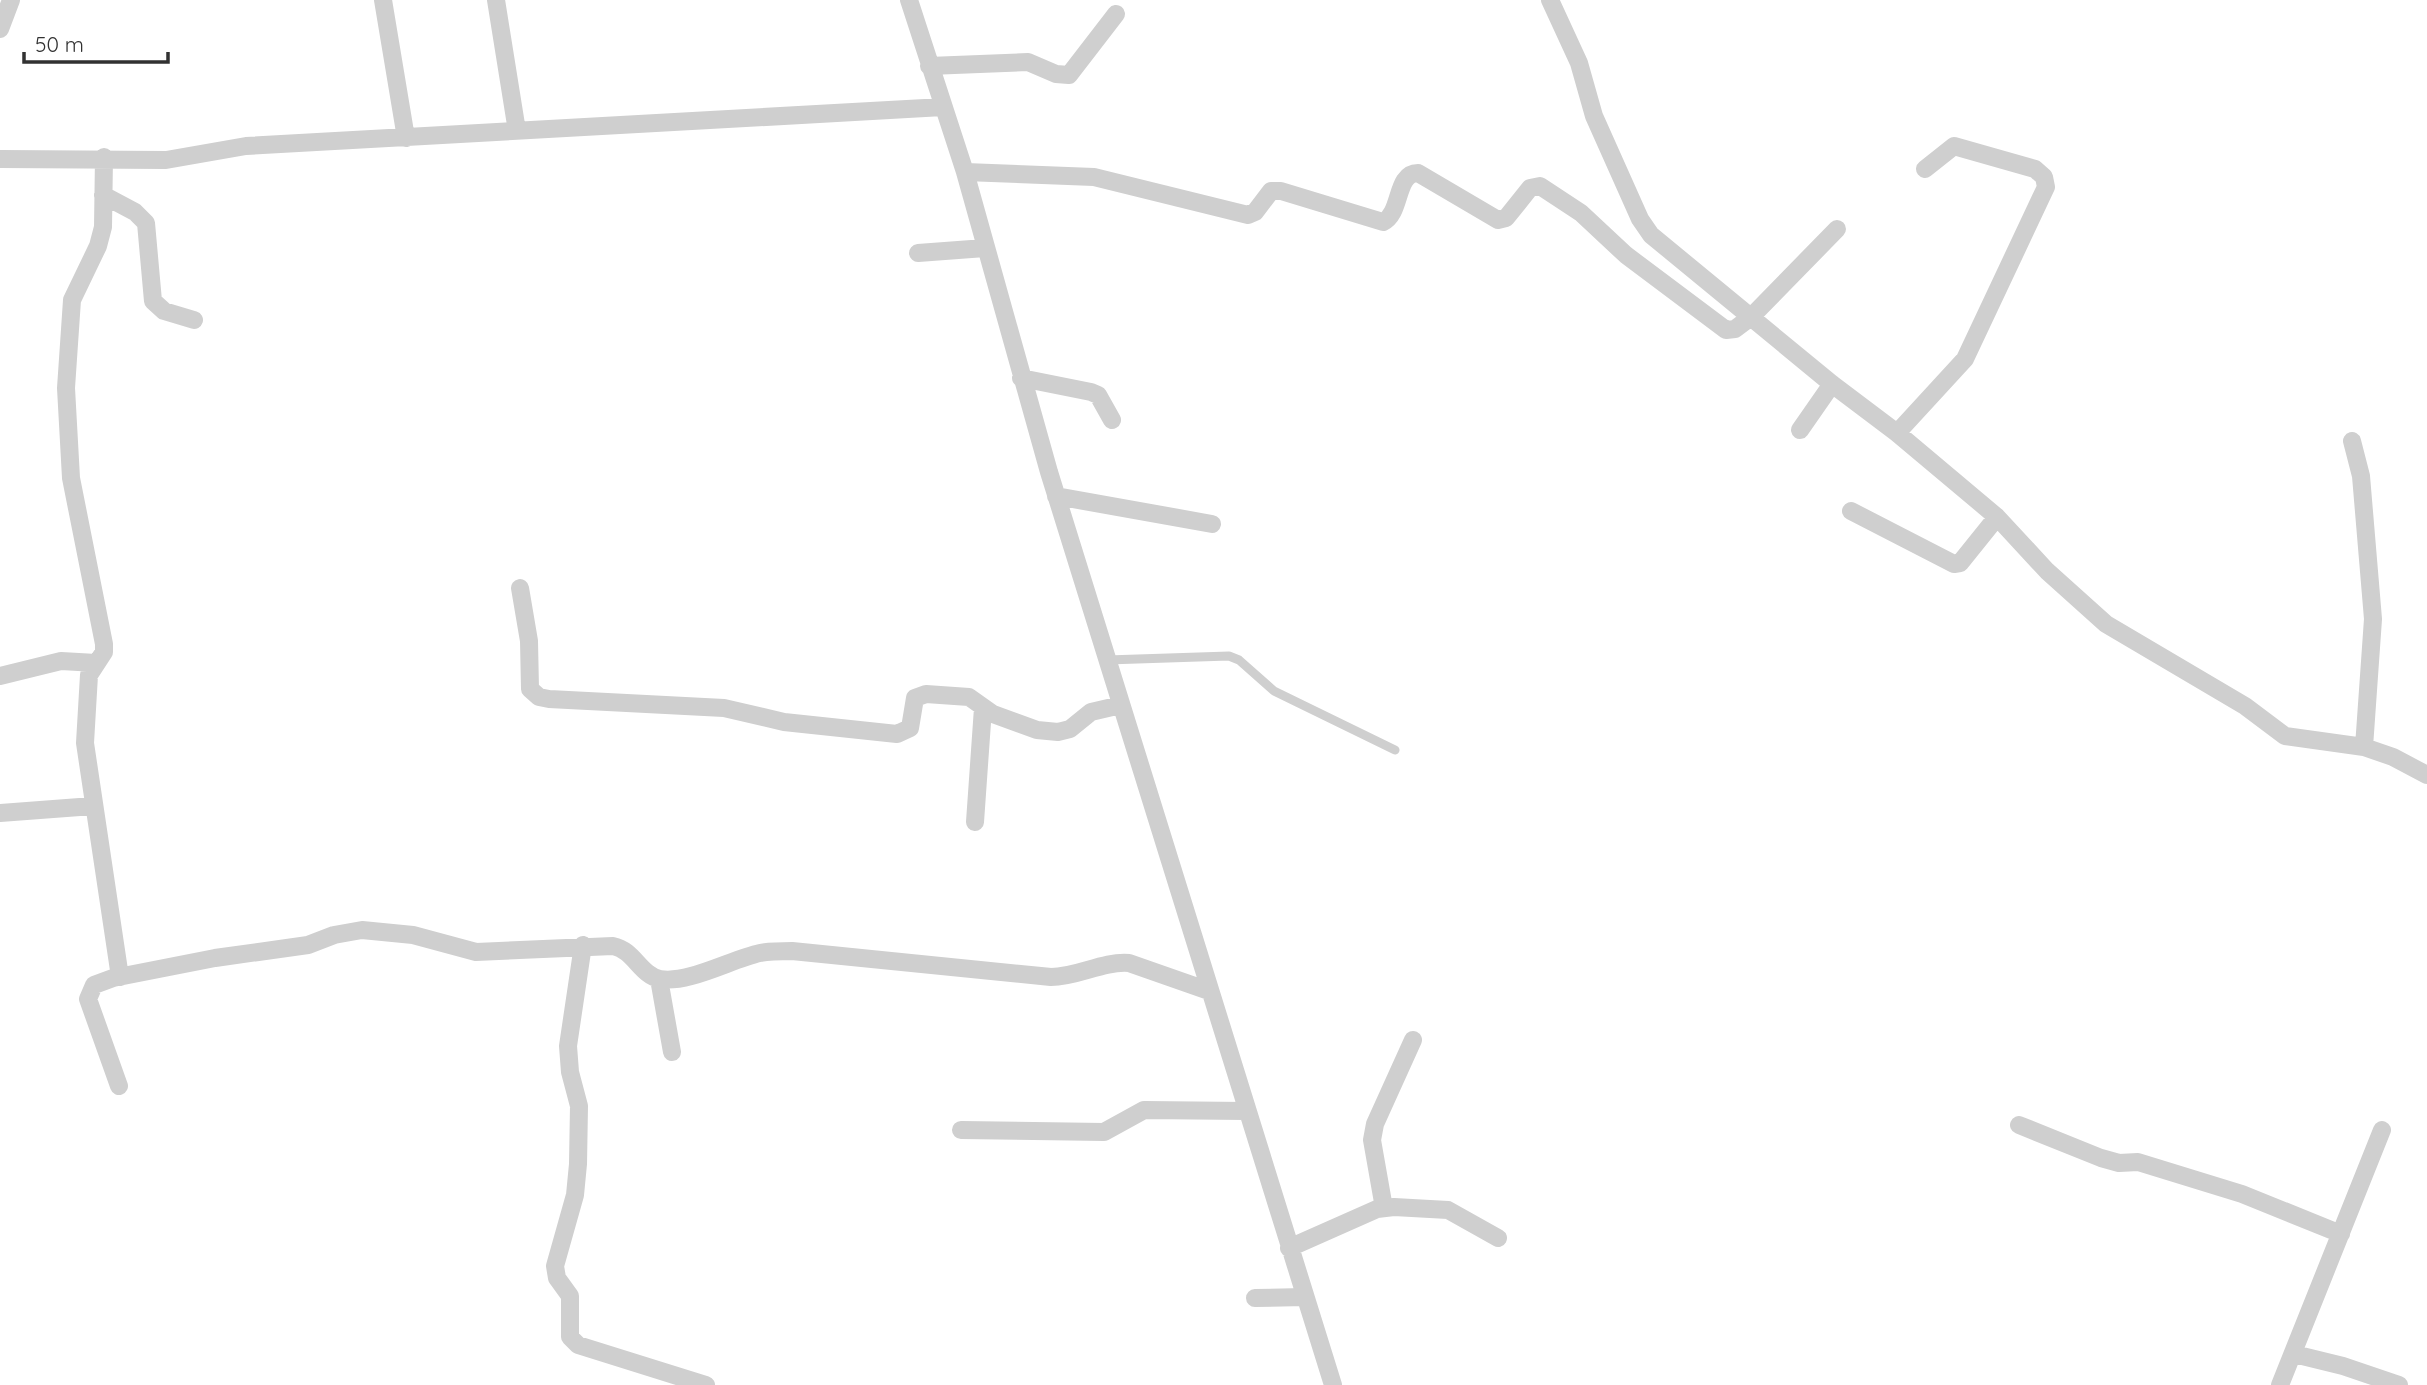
<svg xmlns="http://www.w3.org/2000/svg" width="2427" height="1385" font-family="Quicksand,sans-serif">
	<rect width="100%" height="100%" fill="#fff"/>
	<g fill="none" stroke-linecap="round" stroke-linejoin="round">
		<!-- service -->
		<path stroke="#cfcfcf" stroke-width="9" d="M1107 660 1229 656 1239 660 1274 691 1395 750"/>
		<!-- minor -->
		<path stroke="#cfcfcf" stroke-width="18" d="M383 0 406 138
			M496 0 517 131
			M909 0 965 172 1049 472 1333 1385
			M1550 0 1579 63 1594 116 1640 219 1651 235 1832 384 1897 433 1997 517 2047 571 2106 624 2245 706 2285 736 2364 747 2393 757 2427 775
			M0 29 11 0
			M929 66 1028 62 1056 74 1069 75 1116 14
			M104 157 103 227 98 246 72 300 66 388 71 478 104 644V652L89 675 85 743 120 977
			M0 159 166 160 246 146 943 107
			M965 172 1094 177 1248 215 1255 212 1271 191H1281L1383 222C1402 213 1395 173 1418 173L1498 220 1506 218 1530 188 1540 186 1581 213 1626 255 1726 330 1735 329 1751 317 1837 229
			M103 195 135 212 146 223 153 301 164 311 194 320
			M918 253 985 248
			M1021 378 1091 392 1098 395 1112 420
			M1800 430 1832 384
			M1897 433 1965 359 2046 187 2044 177 2035 169 1954 146 1925 169
			M2352 441 2361 476 2373 619 2364 747
			M1056 496 1212 524
			M1851 511 1954 564 1960 563 1997 517
			M520 588 529 641 530 689 539 697 549 699 724 708 784 722 897 734 910 728 915 698 926 694 969 697 993 714 1037 730 1058 732 1070 729 1091 712 1121 705
			M0 676 61 661 96 663
			M0 813 93 806
			M975 822 983 708
			M583 945 568 1046 570 1072 579 1106 578 1164 575 1195 555 1266 557 1278 570 1296V1337L578 1345 706 1385
			M659 979 672 1052
			M119 1086 88 999 94 985 113 978 215 958 308 945 334 935 362 930 413 935 476 952 613 946C634 950 640 975 660 979 688 984 732 959 760 953 770 951 781 951 792 951L1051 977C1078 977 1102 961 1129 963L1209 991
			M2019 1125 2101 1158 2119 1163 2138 1162 2242 1194 2341 1234
			M961 1130 1104 1132 1144 1110 1246 1111
			M1384 1208 1372 1140 1375 1124 1413 1040
			M1289 1248 1377 1209 1394 1207 1448 1210 1498 1238
			M1255 1298 1305 1297
			M2294 1354 2343 1366 2399 1385
			M2280 1385 2382 1130"/>
	</g>
	<!-- scale -->
	<path d="M24 52v10h144v-10" fill="none" stroke="#323232" stroke-width="3.5"/>
	<text x="35" y="52" font-size="21" fill="#323232" stroke="#ffffff" stroke-width="5" paint-order="stroke">50 m</text>
</svg>
